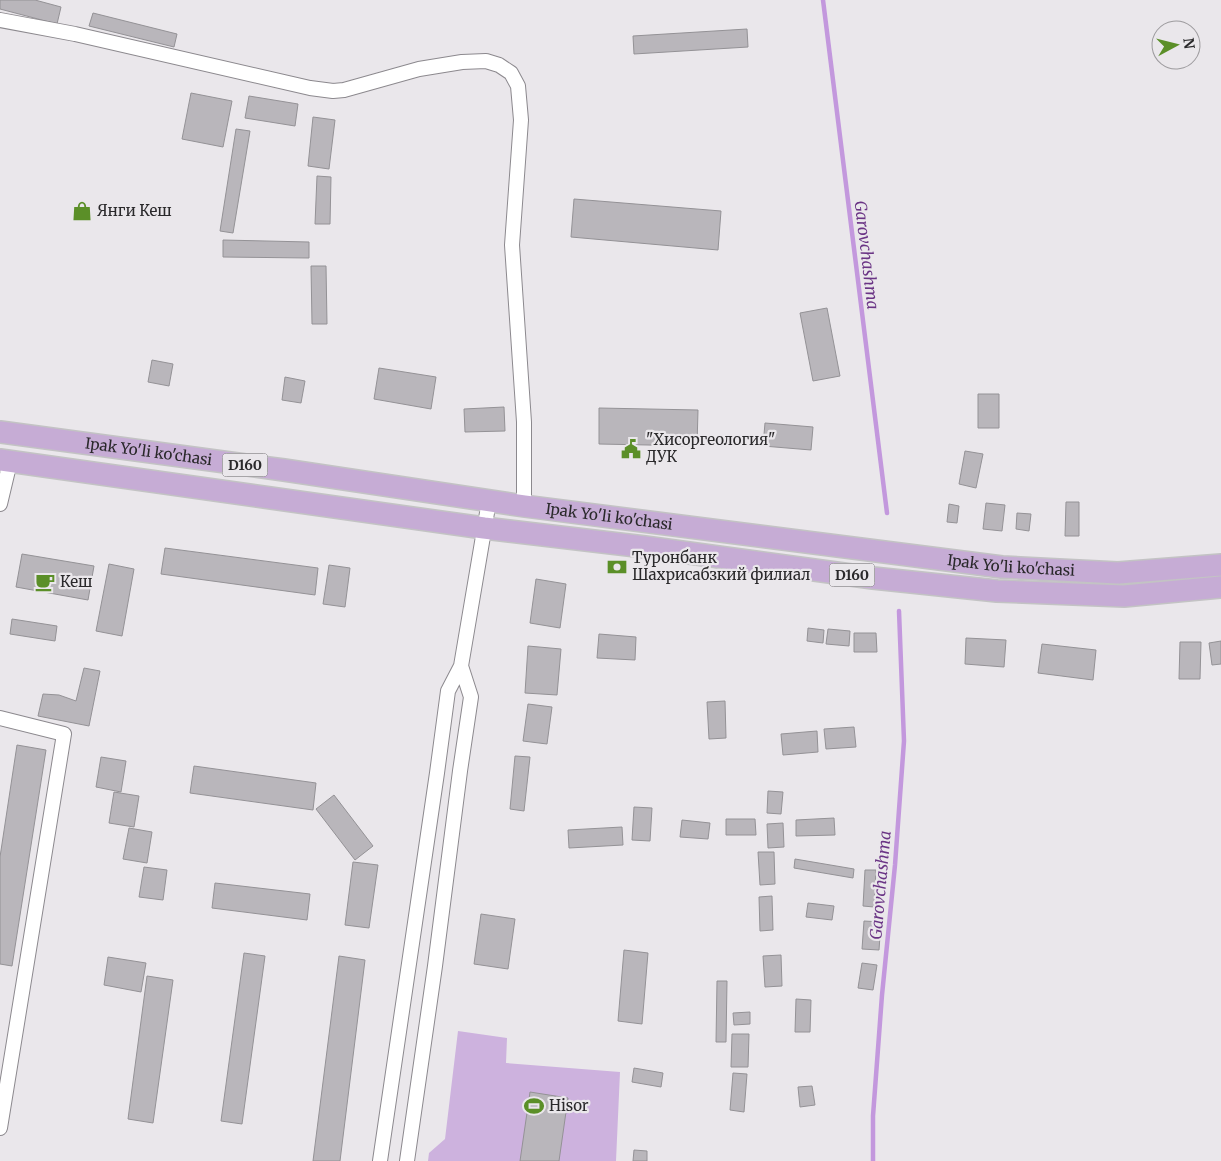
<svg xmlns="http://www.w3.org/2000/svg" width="1221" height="1161" font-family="Merriweather,serif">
	<rect width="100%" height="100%" fill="#eae7eb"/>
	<!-- green -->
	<path fill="#cdb2de" d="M458 1031 507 1038 506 1063 620 1072 616 1161H428L429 1153 445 1139Z"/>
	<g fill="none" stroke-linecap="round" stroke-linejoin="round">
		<!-- stream -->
		<path stroke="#c398dd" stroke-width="4.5" d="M823 0 887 513
			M873 1161V1116L882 995 895 865 904 741 899 611"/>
	</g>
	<!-- building -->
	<path fill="#b9b6bb" stroke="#949296" d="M0 0H35L61 7 57 24 0 9Z
		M93 13 177 34 174 47 89 26Z
		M747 29 748 47 634 54 633 36Z
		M191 93 232 101 223 147 182 139Z
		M249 96 298 104 295 126 245 118Z
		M313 117 335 120 329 169 308 166Z
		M236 129 250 131 233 233 220 231Z
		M317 176 331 177 330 224H315Z
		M574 199 721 211 718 250 571 237Z
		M223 240 309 242V258L223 257Z
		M311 266H326L327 324H312Z
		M827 308 840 376 813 381 800 313Z
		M152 360 173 364 169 386 148 382Z
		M379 368 436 377 431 409 374 399Z
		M285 377 305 381 301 403 282 400Z
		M978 394H999V428H978Z
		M504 407 505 431 465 432 464 409Z
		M599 408 698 410 697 446 599 444Z
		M765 423 813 427 811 450 763 446Z
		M965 451 983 454 976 488 959 484Z
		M1066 502H1079V536H1065Z
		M986 503 1005 505 1002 531 983 529Z
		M949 504 959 506 957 523 947 522Z
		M1017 513 1031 514 1029 531 1016 529Z
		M165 548 318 568 315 595 161 574Z
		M22 554 94 566 88 600 16 587Z
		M109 564 134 569 122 636 96 631Z
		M329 565 350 568 345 607 323 604Z
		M536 579 566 584 560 628 530 623Z
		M12 619 57 626 55 641 10 634Z
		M808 628 824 630 823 643 807 641Z
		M828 629 850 631 849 646 826 644Z
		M854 633H876L877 652H854Z
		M599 634 636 637 635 660 597 658Z
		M966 638 1006 640 1004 667 965 664Z
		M1221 641V664L1212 665 1209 643Z
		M1180 642H1201L1200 679H1179Z
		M1042 644 1096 650 1093 680 1038 673Z
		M528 646 561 649 557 695 525 693Z
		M84 668 100 671 89 726 38 716 43 694 59 695 76 701Z
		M725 701 726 738 709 739 707 702Z
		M528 704 552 707 547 744 523 741Z
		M854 727 856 747 826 749 824 729Z
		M817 731 818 752 783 755 781 734Z
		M17 745 46 750 12 966 0 964V857Z
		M515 756 530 757 524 811 510 809Z
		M101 757 126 761 121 792 96 787Z
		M194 766 316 783 313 810 190 793Z
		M768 791 783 792 781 814 767 813Z
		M114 792 139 796 134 827 109 823Z
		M334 795 373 846 355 860 316 809Z
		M634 807 652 808 650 841 632 840Z
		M834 818 835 835 796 836V820Z
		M726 819H755L756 835H726Z
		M682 820 710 823 708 839 680 837Z
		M783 823 784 847 768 848 767 824Z
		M622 827 623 845 569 848 568 830Z
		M129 828 152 832 147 863 123 859Z
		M758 852H774L775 884 760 885Z
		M795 859 854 869 853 878 794 868Z
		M353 862 378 865 369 928 345 925Z
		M144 867 167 870 163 900 139 897Z
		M865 870H876L874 907 863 906Z
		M215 883 310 894 307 920 212 908Z
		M772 896 773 930 760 931 759 897Z
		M808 903 834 906 832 920 806 917Z
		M481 914 515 919 508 969 474 964Z
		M864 921 881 922 879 950 862 949Z
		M624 950 648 953 642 1024 618 1021Z
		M244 953 265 956 242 1124 221 1121Z
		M781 955 782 986 765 987 763 956Z
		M339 956 365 960 340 1161H313Z
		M108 957 146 963 141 992 104 985Z
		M862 963 877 965 873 990 858 988Z
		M147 976 173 980 153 1123 128 1119Z
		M717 981H727L726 1042H716Z
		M796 999 811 1000 810 1032H795Z
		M750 1012V1024L734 1025 733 1013Z
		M732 1034H749L748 1067H731Z
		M634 1068 663 1073 661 1087 632 1082Z
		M733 1073 747 1074 744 1112 730 1110Z
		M812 1086 815 1105 800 1107 798 1087Z
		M530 1092 568 1098 559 1161H520Z
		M634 1150 647 1151V1161H633Z"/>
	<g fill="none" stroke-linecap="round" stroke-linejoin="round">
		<defs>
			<path id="street" d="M0 20 75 34 310 88 333 91 344 90 419 69 462 62 486 61 499 65 511 73 518 86 521 120 512 245 524 422V506
				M0 504 10 462
				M0 718 64 734 0 1128
				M380 1161 437 773 448 691 461 666 489 501
				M407 1161 435 966 460 771 471 697 461 666"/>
			<g id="primary">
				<path id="s1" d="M0 432 284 470 524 506 1002 567 1118 573 1221 565"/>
				<path d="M0 460 484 528 645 547 873 578 997 591 1124 596 1221 587"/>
			</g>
		</defs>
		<!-- street casing -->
		<use href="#street" stroke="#8c898e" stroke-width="16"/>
		<!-- primary casing -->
		<use href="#primary" stroke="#c3c3c4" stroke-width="24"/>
		<!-- street -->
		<use href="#street" stroke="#fff" stroke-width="14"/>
		<!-- primary -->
		<use href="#primary" stroke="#c6acd5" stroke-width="21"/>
	</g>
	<!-- icons -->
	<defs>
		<symbol id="shop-bare" viewBox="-9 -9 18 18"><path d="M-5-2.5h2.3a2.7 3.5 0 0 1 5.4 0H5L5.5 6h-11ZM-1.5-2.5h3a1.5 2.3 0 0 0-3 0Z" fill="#5b8f28" stroke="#eae7eb" stroke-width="2.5" paint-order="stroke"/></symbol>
		<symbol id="civic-bare" viewBox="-9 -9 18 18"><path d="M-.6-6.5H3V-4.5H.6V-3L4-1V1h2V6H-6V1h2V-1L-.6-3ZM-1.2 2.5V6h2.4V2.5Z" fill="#5b8f28" stroke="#eae7eb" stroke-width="2.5" paint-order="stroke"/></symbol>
		<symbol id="bank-bare" viewBox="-9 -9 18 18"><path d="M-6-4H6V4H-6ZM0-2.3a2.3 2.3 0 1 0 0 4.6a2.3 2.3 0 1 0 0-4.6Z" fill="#5b8f28" stroke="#eae7eb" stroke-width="2.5" paint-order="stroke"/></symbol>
		<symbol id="cafe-bare" viewBox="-9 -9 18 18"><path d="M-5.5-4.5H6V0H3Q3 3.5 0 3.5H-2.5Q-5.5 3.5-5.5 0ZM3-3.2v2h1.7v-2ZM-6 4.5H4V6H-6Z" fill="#5b8f28" stroke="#eae7eb" stroke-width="2.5" paint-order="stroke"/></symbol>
		<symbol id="stadium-bare" viewBox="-9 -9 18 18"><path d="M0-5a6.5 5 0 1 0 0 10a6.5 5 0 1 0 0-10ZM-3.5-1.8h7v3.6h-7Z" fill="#5b8f28" stroke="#eae7eb" stroke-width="2.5" paint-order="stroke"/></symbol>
	</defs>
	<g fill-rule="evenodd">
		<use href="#shop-bare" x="68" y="197" width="28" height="28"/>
		<use href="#civic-bare" x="617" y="435" width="28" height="28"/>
		<use href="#bank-bare" x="603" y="553" width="28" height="28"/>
		<use href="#cafe-bare" x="31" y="568" width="28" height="28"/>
		<use href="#stadium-bare" x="520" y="1092" width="28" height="28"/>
	</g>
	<g text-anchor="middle" stroke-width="4.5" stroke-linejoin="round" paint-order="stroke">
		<!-- shield labels -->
		<g fill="#eae7eb" stroke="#646265" stroke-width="1">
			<rect x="222.5" y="453.5" width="45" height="23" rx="4"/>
			<rect x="829.5" y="563.5" width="45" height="23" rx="4"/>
		</g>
		<g font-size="14" font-weight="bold" fill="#2a292b">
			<text x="245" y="470">D160</text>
			<text x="852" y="580">D160</text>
		</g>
		<!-- poi labels -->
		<g font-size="15" fill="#2a292b" stroke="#eae7eb" text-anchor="start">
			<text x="97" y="216">Янги Кеш</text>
			<text x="646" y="445">"Хисоргеология"<tspan x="646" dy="17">ДУК</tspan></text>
			<text x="632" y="563">Туронбанк<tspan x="632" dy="17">Шахрисабзкий филиал</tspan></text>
			<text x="60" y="587">Кеш</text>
			<text x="549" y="1111">Hisor</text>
		</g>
		<!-- street labels -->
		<g font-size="15" fill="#2a292b" stroke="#eae7eb">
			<text dy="5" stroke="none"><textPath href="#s1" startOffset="150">Ipak Yo'li ko'chasi</textPath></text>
			<text dy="5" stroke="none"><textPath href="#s1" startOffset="615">Ipak Yo'li ko'chasi</textPath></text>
			<text dy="5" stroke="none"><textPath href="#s1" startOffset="1020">Ipak Yo'li ko'chasi</textPath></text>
		</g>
		<!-- water labels -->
		<g font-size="16" font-style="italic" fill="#6a3485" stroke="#eae7eb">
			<text transform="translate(867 255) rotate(83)" y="6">Garovchashma</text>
			<text transform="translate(880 885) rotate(-85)" y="6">Garovchashma</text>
		</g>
	</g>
	<!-- north arrow -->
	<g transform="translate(1176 45) rotate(83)"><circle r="24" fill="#eae7eb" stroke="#9d9b9e"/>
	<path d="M0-4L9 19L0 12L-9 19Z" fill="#5b8f28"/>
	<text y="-8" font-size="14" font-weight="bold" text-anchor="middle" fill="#2a292b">N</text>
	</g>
</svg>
